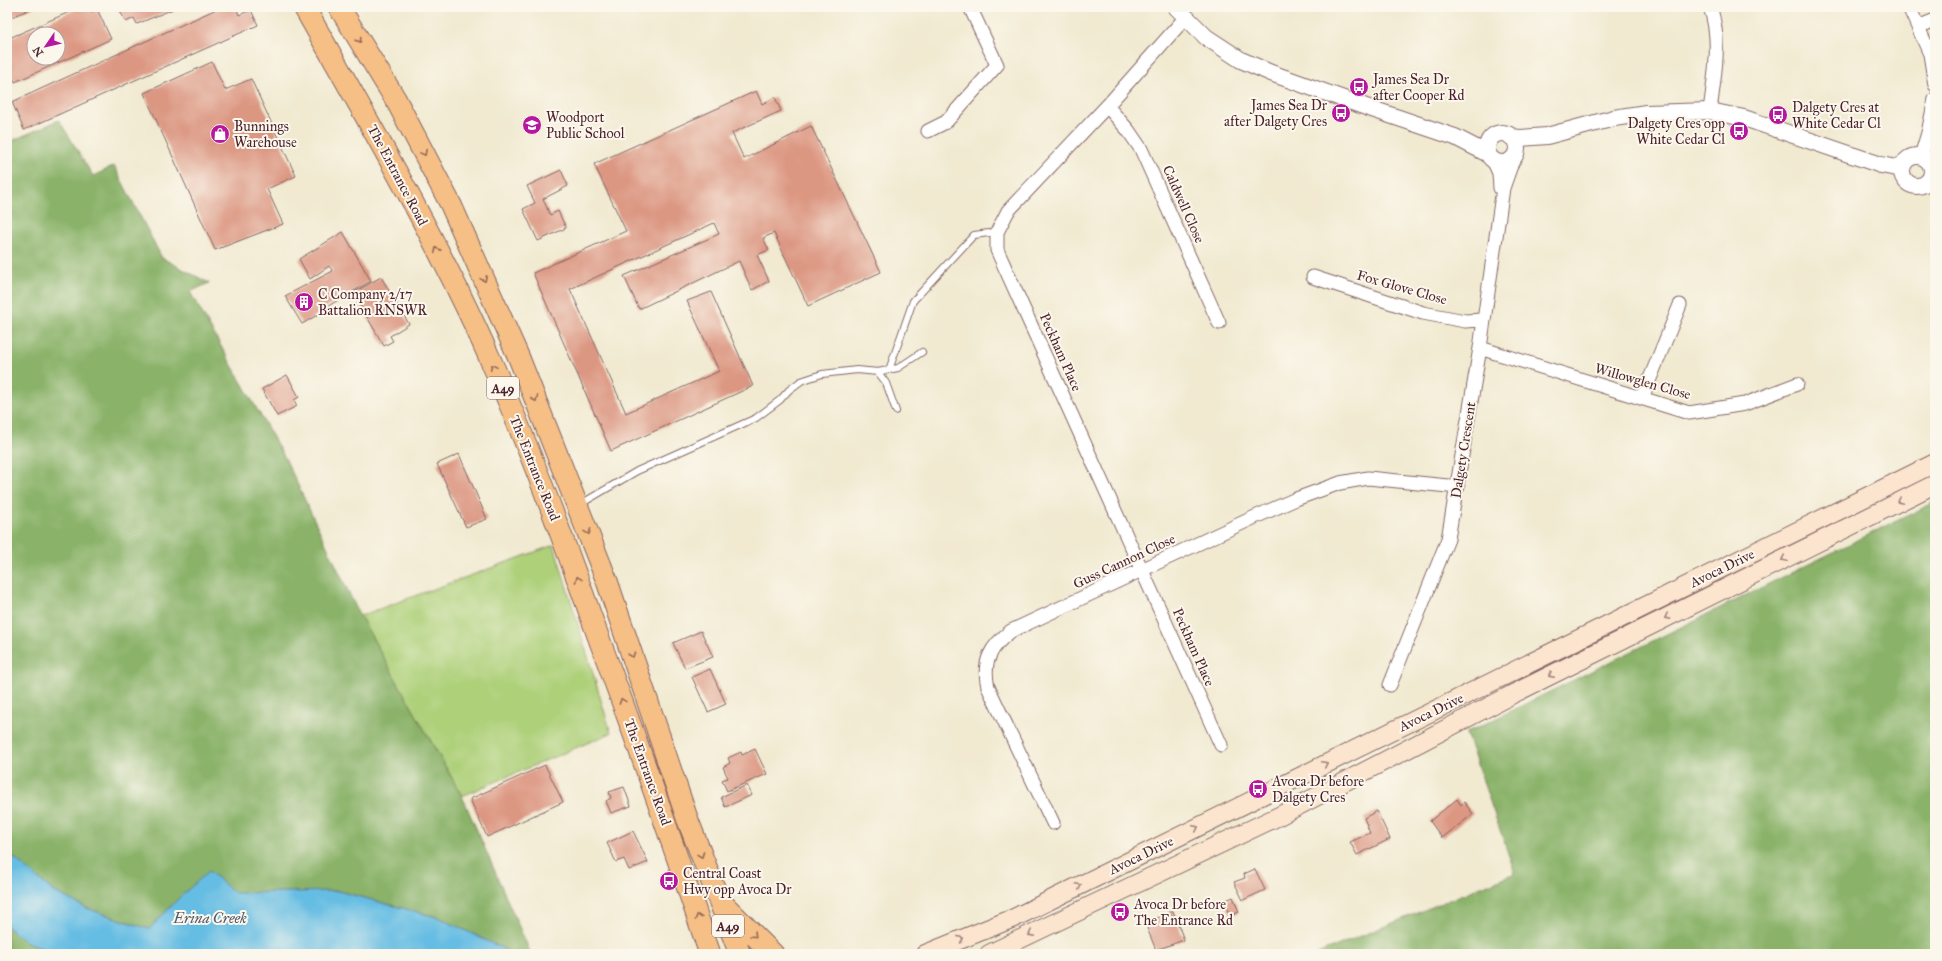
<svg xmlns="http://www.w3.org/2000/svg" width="1942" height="961" font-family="'IM FELL Great Primer',serif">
	<rect width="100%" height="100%" fill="#fbf7ec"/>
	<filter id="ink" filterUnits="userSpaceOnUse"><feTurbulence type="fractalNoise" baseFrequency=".025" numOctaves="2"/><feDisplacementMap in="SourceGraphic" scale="8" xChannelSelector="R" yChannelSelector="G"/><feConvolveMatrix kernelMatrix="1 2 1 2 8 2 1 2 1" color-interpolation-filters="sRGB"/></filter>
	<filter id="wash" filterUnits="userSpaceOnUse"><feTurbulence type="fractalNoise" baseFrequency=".012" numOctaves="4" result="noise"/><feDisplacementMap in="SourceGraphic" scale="16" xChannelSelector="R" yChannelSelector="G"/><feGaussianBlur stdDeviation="0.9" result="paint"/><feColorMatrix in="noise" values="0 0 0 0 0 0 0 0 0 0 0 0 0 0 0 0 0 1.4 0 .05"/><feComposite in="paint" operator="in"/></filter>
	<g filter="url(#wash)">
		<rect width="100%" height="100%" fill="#f1ead1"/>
		<!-- green -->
		<path fill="#add079" stroke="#7c7852" d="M554 545 611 733 462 796 360 616Z"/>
		<!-- forest -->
		<path fill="#8ab269" stroke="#6a684a" d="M59 120 93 176 114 166 162 258 209 283 190 292 286 460 360 616 462 796 531 954H514L440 918 338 891 235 893 209 872 182 895 149 929 86 908 53 891 7 852V143Z
			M1935 502V954H1317L1515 873 1466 733Z
			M7 927 27 943 60 954H7Z"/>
		<!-- water -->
		<path fill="#66bde3" stroke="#586e87" d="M7 852 53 891 86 908 149 929 182 895 209 871 235 893 338 891 440 918 514 954H301L281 951 268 954H60L27 943 7 927Z"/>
		<g id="blocks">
			<!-- building -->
			<path fill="#dc9782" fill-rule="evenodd" d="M7 7H35L7 19Z
				M81 7H89L91 12 97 9 111 39 15 82 11 73 7 75V39ZM34 34H58V58H34Z
				M118 7H178L137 24 134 18 126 22Z
				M221 7H236L239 15 251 10 258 25 24 130 12 102Z
				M212 62 225 90 251 79 296 176 267 189 283 224 215 250 144 93Z
				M756 91 762 104 775 97 781 111 732 133 744 159 811 126 881 272 808 306 774 233 763 238 769 250 757 255 769 281 752 290 739 261 639 309 624 276 719 234 714 223 570 289 626 413 719 371 687 301 711 292 753 386 611 451 533 273 626 231 594 164Z
				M561 170 568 186 543 199 550 215 558 211 566 228 538 241 523 209 535 203 527 186Z
				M343 232 371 281 323 309 324 311 302 324 285 296 333 271 329 266 310 279 299 259Z
				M381 277 409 324 390 336 393 341 384 346 353 293Z
				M287 375 299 397 294 400 297 406 277 416 262 389Z
				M459 454 487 519 466 527 437 464Z
				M701 631 713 657 685 668 673 643Z
				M710 669 726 704 708 712 692 677Z
				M755 749 767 774 727 791 722 780 728 778 723 767 730 763 728 758 741 752 742 755Z
				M545 765 563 802 487 837 470 799Z
				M747 785 752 795 725 807 721 797Z
				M624 787 631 806 611 813 606 801 611 798 609 792Z
				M1457 799 1461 805 1464 802 1473 814 1442 838 1430 821Z
				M1377 811 1390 839 1357 855 1350 842 1370 833 1364 818Z
				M633 831 648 862 629 870 624 859 616 862 607 843Z
				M1255 869 1265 890 1243 900 1234 882 1245 878 1244 874Z
				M1233 897 1239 912 1230 916 1224 901Z
				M1173 911 1184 940 1156 950 1145 923Z"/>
		</g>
	</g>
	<g filter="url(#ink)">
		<use href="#blocks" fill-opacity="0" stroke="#846665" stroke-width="1"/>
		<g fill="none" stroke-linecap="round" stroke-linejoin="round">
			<defs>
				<path id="service" d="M889 370 913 301 974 235 997 232
					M878 372 886 383 896 411
					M579 505 637 471 756 418 780 400 789 390 801 381 822 374 857 370 878 372 898 368 922 352"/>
				<path id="minor" d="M1710 7C1722 41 1714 77 1710 111
					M1909 7 1930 54 1935 85
					M1186 17 1107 106 1008 211 997 232V250L1221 745
					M1918 27 1935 20
					M1107 106 1128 130 1141 149 1219 323
					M928 131 946 122 997 65 970 7
					M1921 156 1928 133 1935 99
					M1493 160 1499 173 1500 188
					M1313 277 1423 313 1465 321 1482 320
					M1480 348 1689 413 1745 404 1797 384
					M1642 398 1680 305
					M1390 685 1448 539 1480 348 1503 188 1514 157
					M1053 823 988 687C982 661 991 646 1011 631L1255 517 1296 499 1340 483 1368 478 1458 487"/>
				<path id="tertiary" d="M1176 7 1206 37 1241 60 1271 73 1366 107 1455 137 1488 154
					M1487 148a15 15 0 1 1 30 0a15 15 0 1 1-30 0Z
					M1511 137 1520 138 1547 136 1614 118 1646 113 1710 111 1744 118 1881 165 1902 169
					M1902 171a15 15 0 1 1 30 0a15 15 0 1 1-30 0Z"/>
				<path id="secondary" d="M925 954 1014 918 1935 463
					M989 954 1279 816 1513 694 1935 484"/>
				<path id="trunk" d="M304 7C371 126 440 244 495 370 533 457 566 546 598 636 637 741 674 847 710 954
					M339 7 396 100 451 205 519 358 607 581 687 818 740 954
					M724 905 773 954"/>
			</defs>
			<!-- service casing -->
			<use href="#service" stroke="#846665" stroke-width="8"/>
			<!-- minor casing -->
			<use href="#minor" stroke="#846665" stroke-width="15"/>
			<!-- tertiary casing -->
			<use href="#tertiary" stroke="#846665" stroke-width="18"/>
			<!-- secondary casing -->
			<use href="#secondary" stroke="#846665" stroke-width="20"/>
			<!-- trunk casing -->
			<use href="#trunk" stroke="#846665" stroke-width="23"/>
			<!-- service -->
			<use href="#service" stroke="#fff" stroke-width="6"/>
			<!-- minor -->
			<use href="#minor" stroke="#fff" stroke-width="13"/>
			<!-- tertiary -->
			<use href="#tertiary" stroke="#fff" stroke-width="16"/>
			<!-- secondary -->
			<use href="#secondary" stroke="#fbe5cf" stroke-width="18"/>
			<!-- trunk -->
			<use href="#trunk" stroke="#f5bf86" stroke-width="21"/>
		</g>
		<!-- one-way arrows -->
		<defs><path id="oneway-chevron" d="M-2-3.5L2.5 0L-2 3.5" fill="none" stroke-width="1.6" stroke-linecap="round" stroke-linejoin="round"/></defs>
		<g stroke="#976754">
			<use href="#oneway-chevron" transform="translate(359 40) rotate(58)"/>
			<use href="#oneway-chevron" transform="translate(424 153) rotate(62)"/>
			<use href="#oneway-chevron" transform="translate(437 250) rotate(-117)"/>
			<use href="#oneway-chevron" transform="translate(484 279) rotate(66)"/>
			<use href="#oneway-chevron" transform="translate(493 367) rotate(-114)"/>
			<use href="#oneway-chevron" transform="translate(535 399) rotate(68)"/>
			<use href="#oneway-chevron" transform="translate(588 532) rotate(69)"/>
			<use href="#oneway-chevron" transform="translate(578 579) rotate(-111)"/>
			<use href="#oneway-chevron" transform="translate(632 655) rotate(71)"/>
			<use href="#oneway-chevron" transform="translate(622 701) rotate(-110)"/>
			<use href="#oneway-chevron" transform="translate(701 855) rotate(70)"/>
			<use href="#oneway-chevron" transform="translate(698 917) rotate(-109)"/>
			<use href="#oneway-chevron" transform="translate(754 935) rotate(45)"/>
		</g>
		<g stroke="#a2827d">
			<use href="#oneway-chevron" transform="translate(1900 501) rotate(154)"/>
			<use href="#oneway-chevron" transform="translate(1784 559) rotate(154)"/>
			<use href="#oneway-chevron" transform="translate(1667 617) rotate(154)"/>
			<use href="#oneway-chevron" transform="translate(1551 675) rotate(154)"/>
			<use href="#oneway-chevron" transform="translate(1325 764) rotate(-26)"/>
			<use href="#oneway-chevron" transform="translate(1196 828) rotate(-26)"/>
			<use href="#oneway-chevron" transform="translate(1079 886) rotate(-26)"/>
			<use href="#oneway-chevron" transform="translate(1031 934) rotate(154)"/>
			<use href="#oneway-chevron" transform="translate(961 939) rotate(-22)"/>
		</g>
	</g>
	<!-- icons -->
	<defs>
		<symbol id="bus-disc" viewBox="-11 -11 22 22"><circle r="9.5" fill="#b5179e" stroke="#fbf7ec"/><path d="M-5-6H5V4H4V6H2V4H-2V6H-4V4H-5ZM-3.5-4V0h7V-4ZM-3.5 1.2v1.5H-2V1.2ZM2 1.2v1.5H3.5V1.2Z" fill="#fff"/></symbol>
		<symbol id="school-disc" viewBox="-11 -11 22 22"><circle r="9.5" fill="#b5179e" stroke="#fbf7ec"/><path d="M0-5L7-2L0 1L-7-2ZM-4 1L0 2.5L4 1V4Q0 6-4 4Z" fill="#fff"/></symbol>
		<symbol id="shop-disc" viewBox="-11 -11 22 22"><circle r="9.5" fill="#b5179e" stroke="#fbf7ec"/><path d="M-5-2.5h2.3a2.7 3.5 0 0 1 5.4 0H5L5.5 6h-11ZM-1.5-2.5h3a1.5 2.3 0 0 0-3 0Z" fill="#fff"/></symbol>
		<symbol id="building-disc" viewBox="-11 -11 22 22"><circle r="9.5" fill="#b5179e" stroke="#fbf7ec"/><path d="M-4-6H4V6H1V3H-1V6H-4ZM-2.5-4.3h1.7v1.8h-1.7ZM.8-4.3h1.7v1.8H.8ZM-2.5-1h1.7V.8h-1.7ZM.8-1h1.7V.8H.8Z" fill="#fff"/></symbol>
	</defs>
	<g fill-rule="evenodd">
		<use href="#bus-disc" x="1348" y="76" width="22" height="22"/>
		<use href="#bus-disc" x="1330" y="102" width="22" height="22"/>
		<use href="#bus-disc" x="1767" y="104" width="22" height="22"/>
		<use href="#school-disc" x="521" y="114" width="22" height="22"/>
		<use href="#bus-disc" x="1728" y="120" width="22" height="22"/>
		<use href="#shop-disc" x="209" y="123" width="22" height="22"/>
		<use href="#building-disc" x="293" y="291" width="22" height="22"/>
		<use href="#bus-disc" x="1247" y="778" width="22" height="22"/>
		<use href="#bus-disc" x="658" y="870" width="22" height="22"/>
		<use href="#bus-disc" x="1109" y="901" width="22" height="22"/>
	</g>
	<g text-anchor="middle" stroke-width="4" stroke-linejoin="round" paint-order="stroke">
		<!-- shield labels -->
		<g fill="#fbf7ec" stroke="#7f6065" stroke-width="1">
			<rect x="487" y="377" width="32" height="22" rx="3"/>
			<rect x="712" y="915" width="32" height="22" rx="3"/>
		</g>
		<g font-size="13" font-weight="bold" fill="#4a1f2b">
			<text x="503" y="393">A49</text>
			<text x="728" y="931">A49</text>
		</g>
		<!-- poi labels -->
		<g font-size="14" fill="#4a1f2b" stroke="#fbf7ec" text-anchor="start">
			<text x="1373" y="84">James Sea Dr<tspan x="1373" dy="16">after Cooper Rd</tspan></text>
			<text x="1327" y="110" text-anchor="end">James Sea Dr<tspan x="1327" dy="16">after Dalgety Cres</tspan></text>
			<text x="1792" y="112">Dalgety Cres at<tspan x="1792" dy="16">White Cedar Cl</tspan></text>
			<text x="546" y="122">Woodport<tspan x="546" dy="16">Public School</tspan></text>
			<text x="1725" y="128" text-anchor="end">Dalgety Cres opp<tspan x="1725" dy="16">White Cedar Cl</tspan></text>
			<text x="234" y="131">Bunnings<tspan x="234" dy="16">Warehouse</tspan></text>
			<text x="318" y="299">C Company 2/17<tspan x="318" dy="16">Battalion RNSWR</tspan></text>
			<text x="1272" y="786">Avoca Dr before<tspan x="1272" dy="16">Dalgety Cres</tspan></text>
			<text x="683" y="878">Central Coast<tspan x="683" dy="16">Hwy opp Avoca Dr</tspan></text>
			<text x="1134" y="909">Avoca Dr before<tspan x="1134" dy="16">The Entrance Rd</tspan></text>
		</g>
		<!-- street labels -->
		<g font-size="14" fill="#4a1f2b" stroke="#fbf7ec">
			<text transform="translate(398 175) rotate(62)" y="5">The Entrance Road</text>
			<text transform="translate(1184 204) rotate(66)" y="5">Caldwell Close</text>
			<text transform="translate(1402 287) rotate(16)" y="5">Fox Glove Close</text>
			<text transform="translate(1061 352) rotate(66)" y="5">Peckham Place</text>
			<text transform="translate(1643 381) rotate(16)" y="5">Willowglen Close</text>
			<text transform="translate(1463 450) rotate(-81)" y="5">Dalgety Crescent</text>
			<text transform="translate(535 468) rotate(68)" y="5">The Entrance Road</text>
			<text transform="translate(1124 561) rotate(-25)" y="5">Guss Cannon Close</text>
			<text transform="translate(1722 568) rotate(-26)" y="5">Avoca Drive</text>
			<text transform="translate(1194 647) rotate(66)" y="5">Peckham Place</text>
			<text transform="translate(1431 712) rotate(-26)" y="5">Avoca Drive</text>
			<text transform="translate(648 772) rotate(70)" y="5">The Entrance Road</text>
			<text transform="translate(1141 855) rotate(-26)" y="5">Avoca Drive</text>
		</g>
		<!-- water labels -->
		<g font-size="15" font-style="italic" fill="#54566b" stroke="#fbf7ec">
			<text x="210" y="923">Erina Creek</text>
		</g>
	</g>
	<!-- margin -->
	<rect width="1942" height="961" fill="none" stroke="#fbf7ec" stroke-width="24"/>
	<!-- north arrow -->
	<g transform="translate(46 46) rotate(236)"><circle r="19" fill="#fbf7ec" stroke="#b4a19f"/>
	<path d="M0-3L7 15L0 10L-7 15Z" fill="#b5179e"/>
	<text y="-6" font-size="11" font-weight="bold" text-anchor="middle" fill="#4a1f2b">N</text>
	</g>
</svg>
